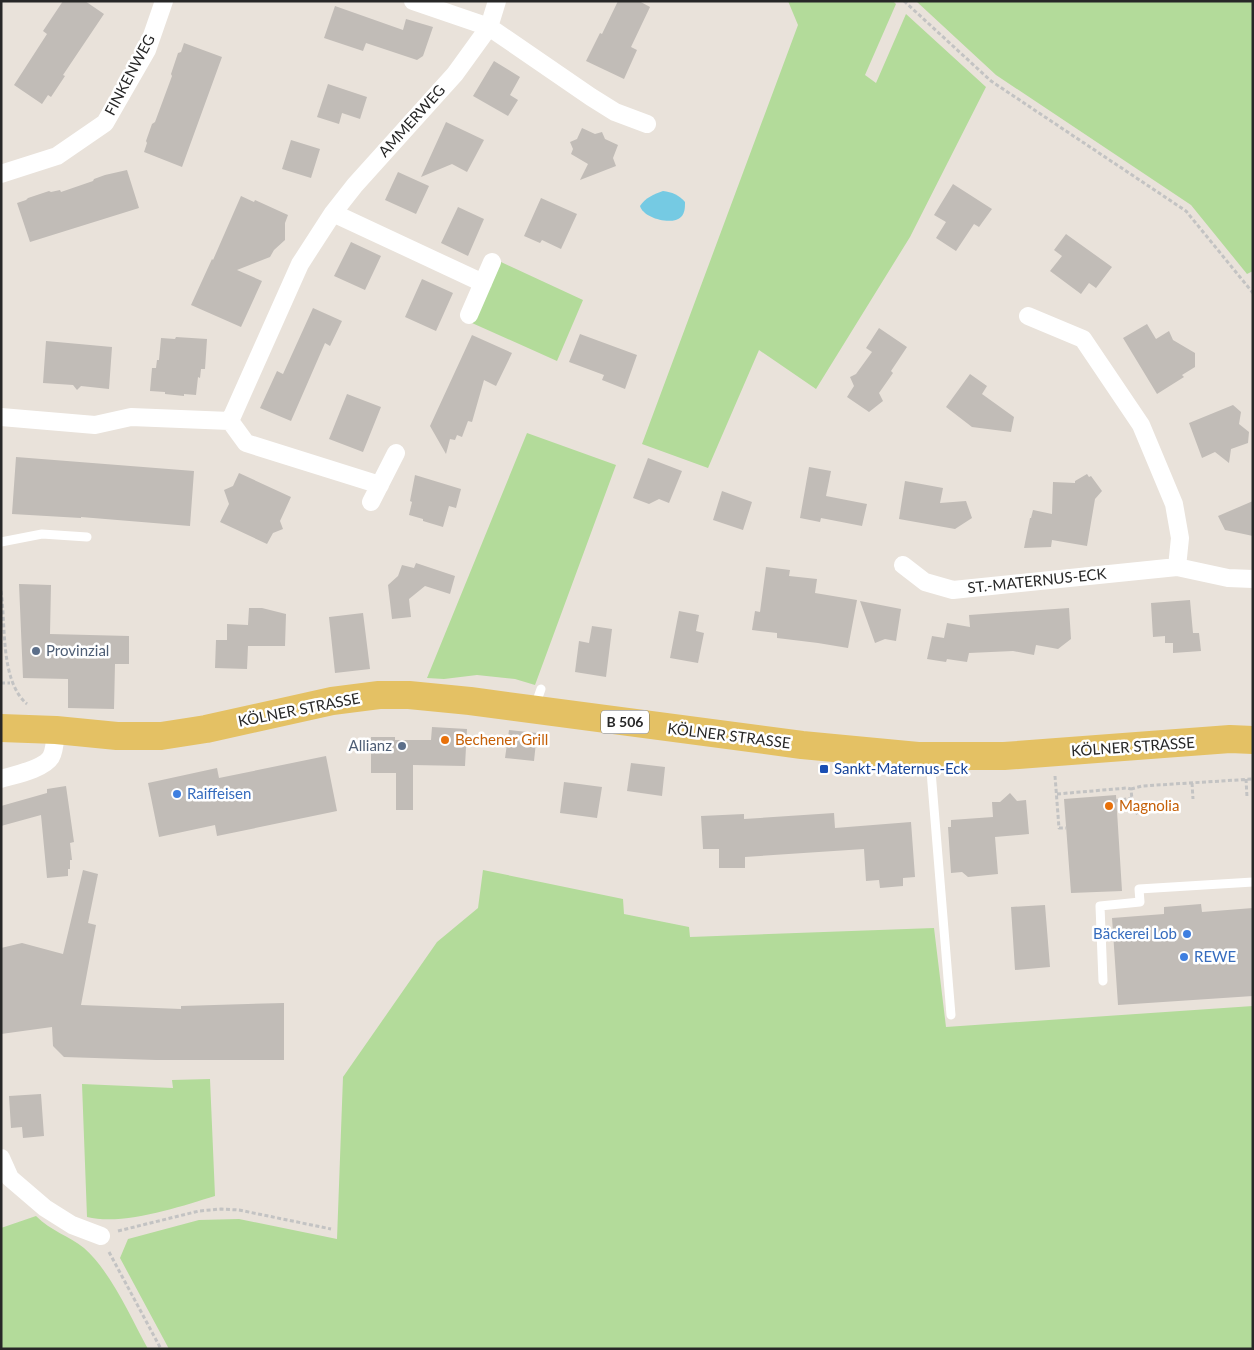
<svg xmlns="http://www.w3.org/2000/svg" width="1254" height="1350" font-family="Lato,sans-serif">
	<rect width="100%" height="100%" fill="#e9e2da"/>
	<!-- green -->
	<path fill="#b3db9a" d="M788 1H893L896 4 865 75 876 83 906 14 986 87 910 237 816 389 759 350 708 468 642 444 798 25Z
		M916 1H1253V271L1247 274 1191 205 996 75Z
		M501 262 583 300 557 361 472 323Z
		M527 433 616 465 535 685 515 679 477 675 444 679 427 678Z
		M483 870 623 899 624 914 689 927 690 937 934 928 946 1027 1253 1006V1349H169L120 1258 128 1239 199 1220 239 1219 337 1239 343 1077 437 942 478 908Z
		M210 1079 215 1196C179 1207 123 1226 87 1217L82 1084 173 1088 172 1080Z
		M36 1216C51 1231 69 1236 84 1248 111 1272 130 1316 148 1349H1V1228Z"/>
	<!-- water -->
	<path fill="#75cae3" d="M663 191C672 192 679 195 685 202 685 207 685 213 681 217 672 226 643 218 640 206 645 198 654 194 663 191Z"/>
	<!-- building -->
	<path fill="#c1bcb7" d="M63 1H85L104 14 63 75 65 76 51 97 48 95 42 104 14 85 47 34 43 31Z
		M618 1H639L650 7 631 47 637 50 624 79 586 61 600 33 602 34Z
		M335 6 403 30 406 19 433 27 423 56 417 60 366 43 363 51 324 38Z
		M184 43 222 57 182 167 144 152 147 143 146 141 152 124 155 122 172 76 171 74 178 53 181 52Z
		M494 61 520 77 510 95 518 100 508 116 473 96Z
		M328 84 367 97 360 119 342 113 339 124 317 117Z
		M446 122 484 140 467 172 452 164 421 177Z
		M582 128 595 134 602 132 605 139 618 145 613 158 616 166 580 180 588 164 571 154 573 149 570 142 577 139Z
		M291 140 320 149 311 178 282 169Z
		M127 170 139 208 30 242 17 203 26 200 28 198 49 191 51 192 60 190 61 192 93 181 94 179 105 175Z
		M398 172 429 186 416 214 385 200Z
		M953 184 992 209 979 227 974 224 956 251 936 238 946 222 934 215Z
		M241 196 254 202 255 200 288 215 285 223V240L274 250 270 257 237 270 262 281 241 327 191 305 212 259 213 260Z
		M541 198 577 214 561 249 542 240 540 243 524 236Z
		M458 207 484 219 468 256 441 243Z
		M1066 234 1112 267 1096 288 1089 283 1081 294 1050 271 1062 256 1054 250Z
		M351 242 381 256 365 290 334 276Z
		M422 279 453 293 436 331 405 317Z
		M313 308 342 321 330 346 325 343 291 421 260 408 277 371 283 374Z
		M1147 324 1156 339 1169 331 1173 340 1195 353V367L1182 375 1184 377 1157 394 1123 338Z
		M879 328 907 347 891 371 893 373 879 393 883 401 869 412 847 397 854 386 850 377 856 374 872 352 866 348Z
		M580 334 637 355 625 389 602 380 604 375 569 362Z
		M472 335 512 353 496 386 484 380 472 422 468 421 462 437 457 435 455 440 450 439 446 454 430 426Z
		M176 337 207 339 205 369H201L200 378 198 377 196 395 184 394V396L165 394V392L150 391 152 368H156L157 360H159L161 338 175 339Z
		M46 341 112 347 109 389 81 386 77 390 73 385 43 383Z
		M970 374 987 386 982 394 1014 417 1011 432 972 427 946 407Z
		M347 394 381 407 363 452 329 439Z
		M1233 405 1241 412 1239 424 1249 432 1248 443 1231 449 1229 463 1215 452 1202 458 1189 423Z
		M16 457 194 471 190 526 81 517V518L12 514Z
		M648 458 682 471 669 503 659 499 649 504 633 498Z
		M809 467 831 471 826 496 867 504 862 526 821 518 820 522 800 518Z
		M239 473 291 497 280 521 283 529 273 533 267 544 220 522 229 504 224 490 233 486Z
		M1087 474 1089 477 1091 476 1102 491 1095 499 1087 546 1052 540 1051 547 1024 548 1030 518H1031L1033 510 1052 514 1053 482 1075 483V481Z
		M415 475 461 489 456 508 449 506 443 527 423 521V519L409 515 412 502 410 501Z
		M905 481 943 488 940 503 966 501 972 518 955 529 899 519Z
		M722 491 752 502 743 530 713 520Z
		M1253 501V536L1225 530 1218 516Z
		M416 563 455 576 450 594 425 586 409 599 411 617 392 619 388 585 398 576 402 565 414 568Z
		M766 567 790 570 789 576 817 579 815 593 857 600 848 648 818 643 777 638V633L752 630 755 611 760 612Z
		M19 584 51 585 50 634 129 636V664H115L114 709 68 708V679L23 678Z
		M1190 600 1193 633H1199L1201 651 1173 653V643H1165V636L1153 637 1151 603Z
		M860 601 901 609 896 641 885 639 875 643Z
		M249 608H262L286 614 285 646H248L247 669 215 668 216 640H227V624L248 625Z
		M1069 608 1071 639 1058 649 1036 645 1034 655 1013 651 969 653 967 662 947 659 946 662 927 659 932 636 944 638 947 623 970 627 969 615Z
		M679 611 699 615 696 631 704 633 698 663 670 658Z
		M363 613 370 669 335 673 329 617Z
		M592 626 612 629 606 677 575 672 579 641 589 643Z
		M432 727 467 729 465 766 413 765V810H396V773H371V737H395V740H431Z
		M509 730 537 733 534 761 505 758Z
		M326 756 337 811 217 836 215 825 159 837 148 783 217 768 219 778Z
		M631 763 665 767 662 796 627 791Z
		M564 782 602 787 597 818 560 813Z
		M66 786 74 842 70 843 72 860H70V869H68V876L47 878 41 815 1 826V806L47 793V789Z
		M1010 793 1017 801 1026 800 1029 834 995 837 998 874 968 877 962 872 951 873 948 827H951V820L993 817 992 802H1000Z
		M1116 795 1122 891 1071 893 1064 799Z
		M834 813 835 828 911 822 915 877 903 878V886L880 888 879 880 866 881 864 849 745 857V868H719V849H703L701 816 744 814V819Z
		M83 870 98 874 88 923 96 925 81 1005 181 1009V1006L284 1003V1060H156L64 1057 53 1046 52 1027 1 1034V948L22 943 63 954Z
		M1201 904 1202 912 1253 908V996L1118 1005 1112 918 1164 914V907Z
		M1045 905 1050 967 1015 970 1011 907Z
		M41 1094 44 1136 23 1138 22 1127 11 1128 9 1096Z"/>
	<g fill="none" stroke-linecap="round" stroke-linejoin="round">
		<!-- path -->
		<path stroke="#c3c3c3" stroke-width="3" stroke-dasharray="4 2.5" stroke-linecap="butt" d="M904 1 991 81 1186 211 1253 293
			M1 591C6 626 0 681 27 704
			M1 683H10
			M1055 776 1059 828H1066
			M1246 779 1247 797
			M1192 783 1193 799
			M1131 789 1142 786 1253 779
			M1057 794 1127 788 1131 789 1133 810 1138 814
			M1116 801 1132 798
			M118 1231 199 1211 221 1209 239 1210 331 1229
			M109 1252 161 1349"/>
		<!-- lane -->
		<path stroke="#fff" stroke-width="9" d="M1 542 42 534 87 537
			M535 706 541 689
			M930 759 951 1015
			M1103 981 1100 906 1140 902 1139 889 1253 882"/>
		<!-- street -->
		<path stroke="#fff" stroke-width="18" d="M413 1 489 27 591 97 615 112 647 124
			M1 174 57 156 105 123 147 50 164 1
			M333 213 483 283
			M469 315 492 262
			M1028 316 1083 339 1141 425 1174 504 1180 538 1177 567
			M1 417 95 425 131 417 230 421 300 264 333 213 355 185 455 74 489 27 497 1
			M230 421 246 443 380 485
			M371 502 396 453
			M903 565 925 582 953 590 1177 567 1228 578 1253 579
			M1 779C14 775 44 769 51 757 55 750 55 739 56 730
			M1 1158 10 1178 45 1208 72 1225 101 1236"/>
		<!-- primary -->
		<path stroke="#e4c164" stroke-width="28" d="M1 728 56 730 117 736H161L206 729 332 701 379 695H409L470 701 802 745 918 756H1004L1230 739 1253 740"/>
	</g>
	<!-- markers -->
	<g fill="#5c6f8a" stroke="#fff" stroke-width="2">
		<circle cx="36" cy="651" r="5"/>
		<circle cx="402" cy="746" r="5"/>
	</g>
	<g fill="#e8710a" stroke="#fff" stroke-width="2">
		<circle cx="445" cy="740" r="5"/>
		<circle cx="1109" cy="806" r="5"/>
	</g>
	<rect fill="#1a4fb4" stroke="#fff" stroke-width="2" x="819" y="764" width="10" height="10" rx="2.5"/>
	<g fill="#3f7fe0" stroke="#fff" stroke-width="2">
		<circle cx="177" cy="794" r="5"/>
		<circle cx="1187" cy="934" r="5"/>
		<circle cx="1184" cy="957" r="5"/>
	</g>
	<g text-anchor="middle" stroke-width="5" stroke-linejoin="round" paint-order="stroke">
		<!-- shield labels -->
		<rect fill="#fff" stroke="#686868" stroke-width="1" x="601" y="710.5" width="48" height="23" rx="4"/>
		<g font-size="14" font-weight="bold" fill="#272727">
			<text x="625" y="727">B 506</text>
		</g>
		<!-- street labels -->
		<g font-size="15" fill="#272727" stroke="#fff">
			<text transform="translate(130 75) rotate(-62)" y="5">FINKENWEG</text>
			<text transform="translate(412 121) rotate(-48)" y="5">AMMERWEG</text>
			<text transform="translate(1037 581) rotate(-6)" y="5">ST.-MATERNUS-ECK</text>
			<text transform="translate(299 710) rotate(-11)" y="5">KÖLNER STRASSE</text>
			<text transform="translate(729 736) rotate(7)" y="5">KÖLNER STRASSE</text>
			<text transform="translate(1133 747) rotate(-4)" y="5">KÖLNER STRASSE</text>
		</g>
		<!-- service labels -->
		<g font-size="15" fill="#4e5e75" stroke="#fff" text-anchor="start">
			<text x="46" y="656">Provinzial</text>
			<text x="392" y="751" text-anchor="end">Allianz</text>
		</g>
		<!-- food labels -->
		<g font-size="15" fill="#c56008" stroke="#fff" text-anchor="start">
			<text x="455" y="745">Bechener Grill</text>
			<text x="1119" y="811">Magnolia</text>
		</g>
		<!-- transit labels -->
		<g font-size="15" fill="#164399" stroke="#fff" text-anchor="start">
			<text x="834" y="774">Sankt-Maternus-Eck</text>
		</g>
		<!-- shop labels -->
		<g font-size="15" fill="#366cbe" stroke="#fff" text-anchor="start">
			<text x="187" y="799">Raiffeisen</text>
			<text x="1177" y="939" text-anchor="end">Bäckerei Lob</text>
			<text x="1194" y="962">REWE</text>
		</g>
	</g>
	<!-- border -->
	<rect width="1254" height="1350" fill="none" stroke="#272727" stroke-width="5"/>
</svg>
